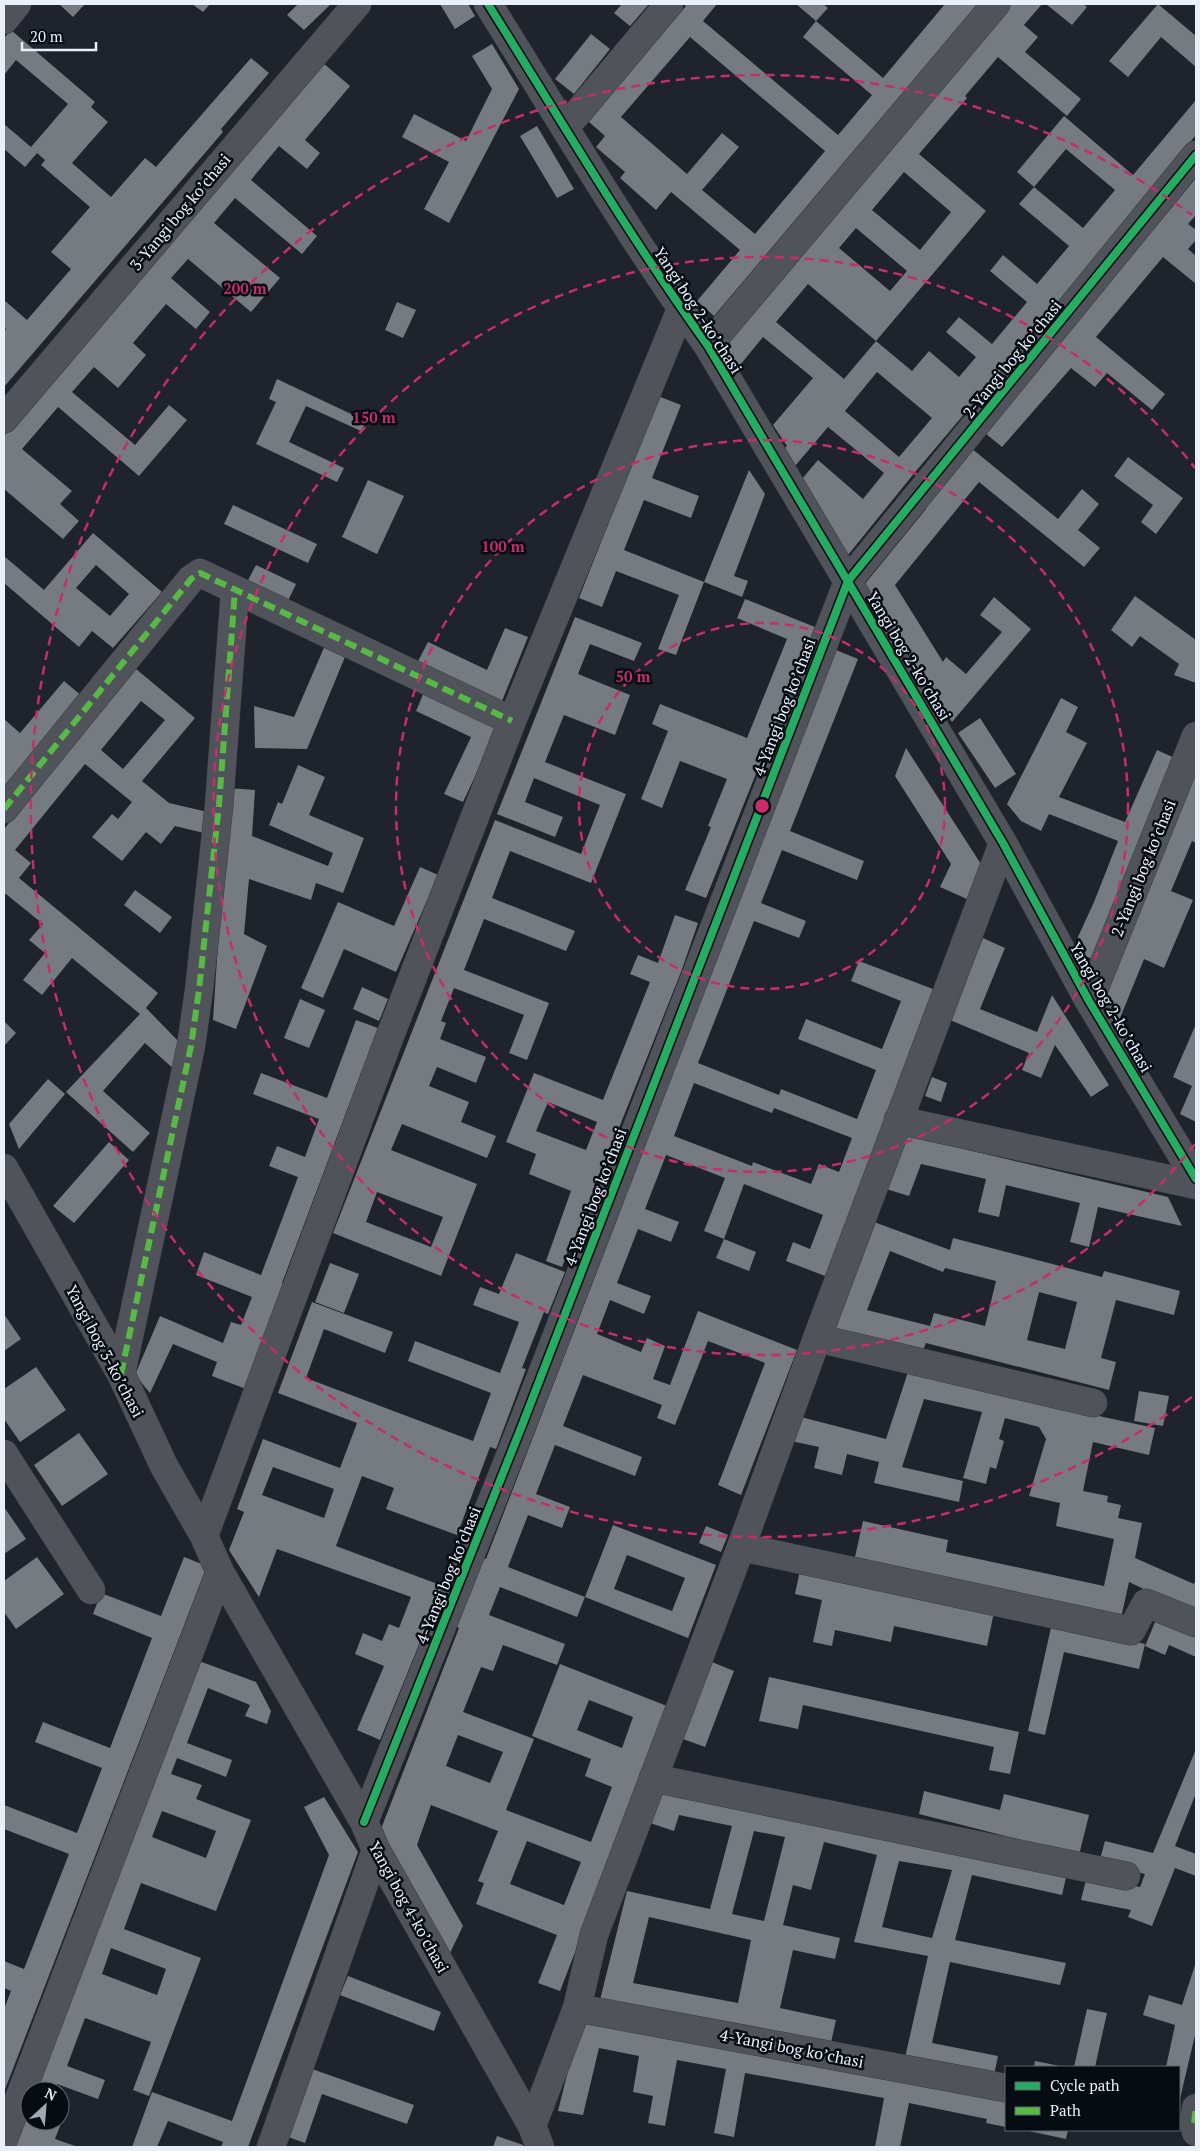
<svg xmlns="http://www.w3.org/2000/svg" width="1200" height="2151" font-family="'PT Serif',serif">
	<rect width="100%" height="100%" fill="#1f232b"/>
	<!-- building -->
	<path fill="#767a81" fill-rule="evenodd" d="M59 4H85L73 17Z
		M192 4H210L203 12Z
		M298 4H331L304 30 287 15Z
		M440 4H468L475 16 455 29Z
		M622 4H649L630 26 614 13Z
		M683 4H717L703 21 838 135 872 95 803 37 816 21 883 78 945 4H978L714 316 697 301 740 250 671 192 656 210 620 178 625 172 596 147 605 136 588 121 686 6ZM690 37 825 151 755 234 702 190 739 147 722 133 687 174 621 117Z
		M796 4H823L828 8 816 21Z
		M1011 4H1042L1024 25 1038 37 1025 52 1081 99 1067 116 998 57 965 96 967 98 919 154 986 211 876 341 808 284 776 322 844 379 876 341 912 371 929 351 959 377 976 357 946 332 959 317 992 344 1027 302 990 271 1003 255 1037 284 1069 246 1019 204 1034 187 1017 172 1064 116 1133 175 1196 100V135L1151 189 1153 191 916 471 848 555 802 479 818 460 863 499 884 473 828 427 795 466 785 448 787 446 773 425 813 378 763 337 736 370 723 347ZM1066 149 1115 190 1083 228 1034 187ZM904 172 951 212 920 250 872 210ZM856 228 907 271 890 291 839 248ZM877 372 932 418 899 457 845 411Z
		M1046 4H1083L1087 7 1072 25Z
		M1158 4 1196 36V67L1161 37 1128 77 1109 61Z
		M11 30 95 102 91 107 108 122 72 163 111 197 145 158 156 167 251 58 269 73 221 129 223 132 4 387V332L6 329 4 327V300L27 320 71 269 51 252 90 207 41 165 45 160 37 153 25 167 4 149V124L31 147 68 104 16 60 4 75V38Z
		M591 34 610 49 574 94 555 79Z
		M492 44 519 89 449 223 424 209 449 162 402 137 414 114 466 141 492 89 472 56Z
		M322 62 350 86 305 140 320 153 307 169 279 146 251 180 317 236 302 254 235 198 214 223 280 278 251 312 188 259 171 278 210 312 196 329 166 304 133 343 146 355 118 388 94 367 72 392 135 445 169 405 187 420 139 476 58 407 22 449 72 491 60 504 79 521 63 539 4 489V436Z
		M537 126 574 189 557 198 520 136Z
		M1196 178V215L1188 224 1196 230V240L1188 249 1196 256V284L1163 257 1096 337 1165 394 1152 410 1107 373 1095 387 1071 368 1002 447 985 433Z
		M397 302 416 310 403 338 385 330Z
		M277 379 366 421 361 431 306 406 289 442 344 468 337 482 256 444 276 402 269 399Z
		M658 396 681 405 652 478 699 496 691 518 644 500 624 550 704 582 676 655 658 649 679 595 616 571 602 607 579 598Z
		M971 448 1058 519 1082 489 1099 504 1078 530 1100 548 1084 567 979 482 895 585 943 662 946 657 966 674 1002 632 980 615 994 597 1031 629 952 722 864 585 926 509 924 507Z
		M1128 457 1183 498 1156 534 1141 522 1153 505 1114 476Z
		M749 470 765 494 734 576 748 581 742 597 704 582Z
		M368 480 404 496 377 554 342 537Z
		M233 505 317 544 308 563 224 524Z
		M93 533 162 592 113 648 92 631 79 647 4 583V556L44 590ZM96 565 129 594 110 616 76 588Z
		M256 565 296 584 286 605 245 586Z
		M1135 596 1196 640V683L1174 675 1179 664 1140 636 1132 647 1111 630Z
		M745 599 815 627 706 898 685 890 711 827 708 826 727 779 680 761 662 808 641 799 668 731 652 724 660 704 747 738 787 639 737 618Z
		M575 617 642 643 634 661 590 644 578 674 630 695 615 735 564 715 545 762 626 794 591 883 510 851 492 898 575 931 566 951 484 919 464 970 549 1003 527 1060 509 1053 524 1015 454 988 441 1021 446 1023 440 1039 486 1057 476 1083 437 1067 429 1086 469 1102 461 1122 496 1136 487 1158 402 1124 391 1150 477 1184 441 1276 333 1233 495 820 581 854 600 805 534 778 525 802 563 817 555 837 497 814ZM377 1192 443 1217 431 1247 366 1222Z
		M505 628 528 637 500 706 415 667 428 642 487 670Z
		M326 643 347 652 307 749 255 748 254 706 294 717Z
		M836 650 858 659 790 831 864 861 857 880 782 850 761 903 806 921 799 938 754 921 698 1063 779 1095 781 1089 857 1119 876 1070 798 1039 806 1019 882 1049 901 1001 851 981 859 961 933 989 907 1058 909 1059 825 1276 786 1261 793 1242 810 1249 823 1215 744 1184 724 1239 704 1231 725 1178 666 1155 645 1209 679 1222 671 1242 638 1229 617 1283 651 1296 644 1314 610 1300 597 1334 641 1352 647 1338 665 1346 653 1379 670 1385 698 1311 797 1350 741 1495 718 1485 765 1363 708 1341 675 1425 657 1418 662 1405 583 1375 563 1426 642 1457 635 1476 555 1445 536 1494 570 1507 562 1528 528 1515 508 1567 585 1597 577 1617 500 1587 489 1615 565 1644 557 1665 503 1645 493 1671 481 1667 463 1712 534 1739 506 1810 591 1842 612 1787 585 1776 591 1759 532 1736 560 1664 667 1706 611 1850 614 1852 560 1991 538 1983 557 1935 476 1904 484 1883 478 1881 498 1831 431 1805 417 1845 463 1926 449 1955 379 1834 459 1628 456 1626 483 1558 486 1559 624 1201 622 1200ZM694 1083 772 1113 774 1108 852 1138 839 1172 819 1164 811 1184 753 1162 752 1166 674 1136ZM589 1700 633 1717 622 1748 577 1730ZM458 1735 503 1752 490 1783 446 1766ZM527 1841 581 1862 564 1905 510 1884Z
		M136 669 195 718 142 781 169 803 212 813 208 834 175 826 161 844 146 832 122 861 92 837 112 814 118 819 132 802 85 764 15 850 31 863 19 878 158 993 146 1008 184 1047 177 1072 145 1043 103 1091 150 1133 133 1152 66 1092 140 1014 72 958 42 995 23 980 45 953 29 940 43 924 6 894 4 896V829ZM141 701 165 720 123 769 101 750Z
		M64 681 83 697 4 790V719L20 733Z
		M425 690 499 725 463 802 444 794 471 737 416 711Z
		M1061 698 1078 707 1066 732 1087 743 1059 797 1125 822 1157 750 1179 760 1092 959 1072 950 1094 902 1118 841 1049 814 1041 831 1021 821 1007 804Z
		M980 718 1016 774 995 788 958 733Z
		M906 748 981 864 967 899 940 887 951 864 895 776Z
		M1196 763V843L1192 841 1171 891 1193 900 1164 968 1144 959 1118 1023 1102 999Z
		M298 765 325 777 309 815 364 838 343 893 316 883 311 900 249 879 244 934 267 946 236 1029 213 1020 228 788 255 790 252 836 328 866 333 853 269 825 278 802 282 804Z
		M420 867 438 875 396 972 344 949 323 998 301 988 338 902 394 926Z
		M135 890 172 917 160 933 124 905Z
		M675 915 698 923 681 972 572 1246 570 1245 562 1267 546 1261 571 1191 529 1174 536 1154 506 1142 534 1073 603 1100 650 982 630 974 638 955 658 963ZM548 1102 597 1122 586 1150 536 1131Z
		M983 938 1005 948 980 1009 1037 1032 1052 995 1109 1085 1091 1097 1055 1045 1041 1078 1022 1070 1029 1053 950 1020Z
		M362 987 388 999 379 1021 353 1009Z
		M300 999 325 1010 309 1048 284 1038Z
		M356 1020 378 1028 282 1283 288 1285 246 1389 212 1376 217 1362 173 1344 150 1393 135 1375 160 1316 223 1343 231 1322 241 1325 252 1297 196 1275 204 1252 261 1275 298 1177 269 1166 277 1146 305 1157 319 1119 253 1094 261 1073 327 1098Z
		M4 1021 16 1033 4 1046Z
		M1196 1024V1122L1180 1114 1192 1086 1173 1077Z
		M932 1077 947 1083 941 1102 925 1096Z
		M48 1079 65 1094 19 1149 9 1124Z
		M905 1135 1168 1197 1182 1226 1098 1207 1089 1247 1070 1242 1080 1203 1006 1185 999 1217 978 1212 986 1179 921 1164 909 1196 886 1189Z
		M109 1142 129 1160 74 1223 53 1206Z
		M874 1222 950 1250 953 1238 1102 1277 1104 1271 1180 1291 1174 1315 1116 1300 1101 1358 1116 1362 1109 1390 926 1343 923 1350 834 1328ZM890 1251 943 1272 945 1268 996 1281 985 1326 934 1313 930 1326 867 1310ZM1039 1292 1077 1302 1065 1349 1027 1340Z
		M724 1239 756 1252 749 1271 716 1258Z
		M516 1253 565 1272 548 1314 544 1312 522 1368 526 1369 496 1449 490 1447 457 1535 386 1509 394 1488 362 1476 336 1546 443 1586 380 1740 357 1730 384 1666 355 1654 363 1633 382 1641 389 1624 399 1628 411 1597 277 1549 259 1597 229 1550 244 1512 237 1509 263 1439 340 1468 357 1423 278 1393 312 1302 393 1332 385 1353 324 1329 306 1378 473 1441 491 1393 408 1361 415 1341 500 1373 519 1322 473 1305 480 1287 499 1294ZM273 1467 334 1489 324 1518 262 1495Z
		M330 1263 359 1274 344 1313 315 1302Z
		M4 1314 21 1339 4 1351Z
		M36 1367 66 1410 20 1442 4 1419V1389Z
		M909 1369 1080 1412 1155 1428 1149 1455 1093 1442 1083 1491 1108 1496 1107 1502 1121 1505 1118 1518 1142 1523 1135 1558 1194 1584 1196 1579V1614L1129 1582 1121 1618 855 1557 863 1521 948 1540 946 1552 1104 1586 1114 1539 1056 1526 1060 1503 1029 1496 1046 1439 1039 1427 1005 1418 999 1439 1004 1441 996 1469 990 1467 986 1484 963 1478 982 1412 924 1399 902 1467 963 1481 959 1502 874 1483 879 1462 847 1454 842 1475 814 1468 819 1447 791 1441 801 1417 886 1439Z
		M1139 1391 1169 1396 1163 1426 1134 1421Z
		M79 1433 108 1474 62 1506 34 1465Z
		M4 1507 26 1539 4 1554Z
		M613 1525 716 1565 688 1638 585 1597ZM627 1555 685 1578 672 1611 614 1589Z
		M706 1526 728 1535 721 1552 699 1543Z
		M37 1557 64 1594 16 1629 4 1612V1581Z
		M184 1557 207 1566 4 2092V2009L11 1991 4 1988V1961L24 1969 69 1854 4 1829V1805L77 1833 102 1768 35 1742 43 1722 110 1748 152 1638 93 1614 101 1593 161 1616Z
		M800 1570 994 1612 987 1646 894 1626 891 1642 835 1630 832 1646 813 1642 822 1600 795 1594Z
		M1158 1615 1196 1631V1657L1169 1645 1165 1655 1145 1646Z
		M1052 1623 1145 1644 1139 1669 1064 1652 1045 1735 1028 1731Z
		M191 1658 256 1682 271 1711 267 1724 245 1716 250 1705 208 1688 187 1743 232 1760 226 1777 177 1758 171 1774 202 1785 196 1799 251 1820 216 1911 141 1883 124 1929 201 1958 149 2096 133 2090 151 2042 85 2018 67 2066 105 2080 98 2099 57 2084 54 2091H31ZM162 1811 216 1831 206 1858 152 1837ZM111 1948 166 1969 157 1995 102 1974Z
		M712 1662 734 1671 705 1747 683 1739Z
		M769 1677 1019 1732 1010 1774 989 1770 994 1747 803 1705 798 1729 759 1721Z
		M1196 1749V1793L1175 1846 1196 1854V1876L1175 1868 1152 1926 1128 1917 1131 1910 1081 1900 1087 1876 1140 1887 1145 1874 1099 1863 1105 1841 1153 1853Z
		M663 1787 1067 1873 1062 1895 972 1875 955 1940 1066 1963 1060 1985 950 1962 932 2043 998 2056 993 2080 904 2062 928 1956 854 1942 877 1855 824 1842 811 1890 793 1885 783 1925 840 1938 835 1959 793 1950 780 2008 836 2020 830 2047 600 2000 627 1891 710 1909 732 1826 679 1815 674 1831 650 1823ZM754 1831 785 1837 764 1921 732 1914ZM899 1861 952 1870 932 1938 882 1927ZM649 1917 751 1940 738 2003 633 1983Z
		M924 1791 1000 1810 1004 1794 1089 1815 1079 1855 919 1814Z
		M324 1797 358 1852 248 2147H221L223 2142 168 2121 157 2147H132L152 2092 232 2121 329 1855 304 1807Z
		M1196 1962V2031L1179 2103V2067H1166L1175 2025 1143 2015 1149 1995 1182 2005Z
		M348 1976 441 2012 434 2031 340 1995Z
		M1087 2009 1107 2013 1095 2067H1074Z
		M581 2018 1006 2097V2127L986 2123 987 2119 909 2103 900 2147H875L884 2098 745 2073 734 2137 714 2133 726 2069 677 2060 665 2126 648 2123 653 2096 633 2092 639 2056 599 2048 583 2115 558 2111Z
		M1035 2061 1060 2066V2067H1034Z
		M312 2069 414 2105 407 2124 322 2094 305 2143 288 2137Z
		M30 2094V2121H57L61 2123 55 2139 78 2147H10Z
		M1024 2130H1068L1066 2139Z
		M497 2136 523 2145V2147H493Z"/>
	<g fill="none" stroke-linecap="round" stroke-linejoin="round">
		<defs>
			<path id="minor" d="M488 4C560 119 629 236 708 346L1003 843 1089 1001 1196 1179
				M4 20 17 4
				M565 128 669 4
				M708 346 996 4
				M4 419 357 4
				M4 809 191 579 200 573 512 721
				M1089 1001 1196 736
				M898 1120 1196 1185
				M4 1168 121 1374 164 1466 204 1536 220 1572 364 1822 376 1850 532 2126 540 2147
				M817 1338 1093 1403
				M121 1374 191 1046 199 990 219 805 235 590
				M4 1454 91 1590
				M204 1536 390 1036 512 721 681 309
				M741 1547 1131 1631 1146 1603 1196 1623
				M653 1778 1126 1876
				M364 1822 523 1423 848 581 1196 155
				M577 2008 1006 2088
				M1196 2108 1194 2123 1196 2132
				M532 2126 577 2008 594 1935 741 1547 817 1338 1003 843
				M4 2138 220 1572
				M271 2147 376 1850"/>
		</defs>
		<!-- minor casing -->
		<use href="#minor" stroke="#3a3e45" stroke-width="29"/>
		<!-- minor -->
		<use href="#minor" stroke="#50545a" stroke-width="28"/>
		<!-- quiet -->
		<path stroke="#58b947" stroke-width="6" stroke-dasharray="12 6" stroke-linecap="butt" d="M4 809 191 579 200 573 512 721
			M121 1374 191 1046 199 990 219 805 235 590
			M1194 2123 1196 2108"/>
		<defs>
			<path id="cycleway" d="M488 4C560 119 629 236 708 346L1003 843 1089 1001 1196 1179
				M364 1822 523 1423 848 581 1196 155"/>
		</defs>
		<!-- cycleway casing -->
		<use href="#cycleway" stroke="#070b12" stroke-width="11"/>
		<!-- cycleway -->
		<use href="#cycleway" stroke="#26ab63" stroke-width="8"/>
	</g>
	<!-- distance rings -->
	<g fill="none" stroke="#c62e6b" stroke-width="2.5" stroke-dasharray="9 6">
		<circle cx="762" cy="806" r="183"/>
		<circle cx="762" cy="806" r="366"/>
		<path d="M1195 1144A549 549 0 1 1 1195 468"/>
		<path d="M1192 1397A731 731 0 1 1 1192 215"/>
	</g>
	<g text-anchor="middle" stroke-width="5" stroke-linejoin="round" paint-order="stroke">
		<!-- street labels -->
		<g font-size="16" fill="#e9f0fa" stroke="#070b12">
			<text transform="translate(180 212) rotate(-50)" y="6">3-Yangi bog koʼchasi</text>
			<text transform="translate(698 310) rotate(57)" y="6">Yangi bog 2-koʼchasi</text>
			<text transform="translate(1012 359) rotate(-51)" y="6">2-Yangi bog koʼchasi</text>
			<text transform="translate(909 656) rotate(59)" y="6">Yangi bog 2-koʼchasi</text>
			<text transform="translate(784 707) rotate(-69)" y="6">4-Yangi bog koʼchasi</text>
			<text transform="translate(1143 868) rotate(-68)" y="6">2-Yangi bog koʼchasi</text>
			<text transform="translate(1111 1007) rotate(60)" y="6">Yangi bog 2-koʼchasi</text>
			<text transform="translate(595 1197) rotate(-69)" y="6">4-Yangi bog koʼchasi</text>
			<text transform="translate(105 1351) rotate(62)" y="6">Yangi bog 3-koʼchasi</text>
			<text transform="translate(448 1575) rotate(-68)" y="6">4-Yangi bog koʼchasi</text>
			<text transform="translate(409 1907) rotate(61)" y="6">Yangi bog 4-koʼchasi</text>
			<text transform="translate(792 2048) rotate(11)" y="6">4-Yangi bog koʼchasi</text>
		</g>
	</g>
	<circle cx="762" cy="806" r="8" fill="#c62e6b" stroke="#070b12" stroke-width="2.5"/>
	<g font-size="15" text-anchor="middle" font-weight="bold" fill="#c62e6b" stroke="#070b12" stroke-width="5" stroke-linejoin="round" paint-order="stroke">
		<text x="245" y="294">200 m</text>
		<text x="374" y="423">150 m</text>
		<text x="503" y="552">100 m</text>
		<text x="633" y="682">50 m</text>
	</g>
	<!-- border -->
	<rect width="1200" height="2151" fill="none" stroke="#e9f0fa" stroke-width="10"/>
	<!-- legend -->
	<rect x="1005" y="2066" width="175" height="65" fill="#070b12" stroke="#61676f"/>
	<rect x="1015" y="2082" width="25" height="8" fill="#26ab63" stroke="#61676f"/>
	<text x="1050" y="2091" font-size="15" fill="#e9f0fa">Cycle path</text>
	<rect x="1015" y="2107" width="25" height="8" fill="#58b947" stroke="#61676f"/>
	<text x="1050" y="2116" font-size="15" fill="#e9f0fa">Path</text>
	<!-- north arrow -->
	<g transform="translate(45 2106) rotate(26)"><circle r="24" fill="#070b12" stroke="#61676f"/>
	<path d="M0-4L9 19L0 12L-9 19Z" fill="#a2a8b2"/>
	<text y="-8" font-size="14" font-weight="bold" text-anchor="middle" fill="#e9f0fa">N</text>
	</g>
	<!-- scale -->
	<path d="M22 42v8h74v-8" fill="none" stroke="#e9f0fa" stroke-width="2.5"/>
	<text x="30" y="42" font-size="15" fill="#e9f0fa" stroke="#070b12" stroke-width="4" paint-order="stroke">20 m</text>
</svg>
